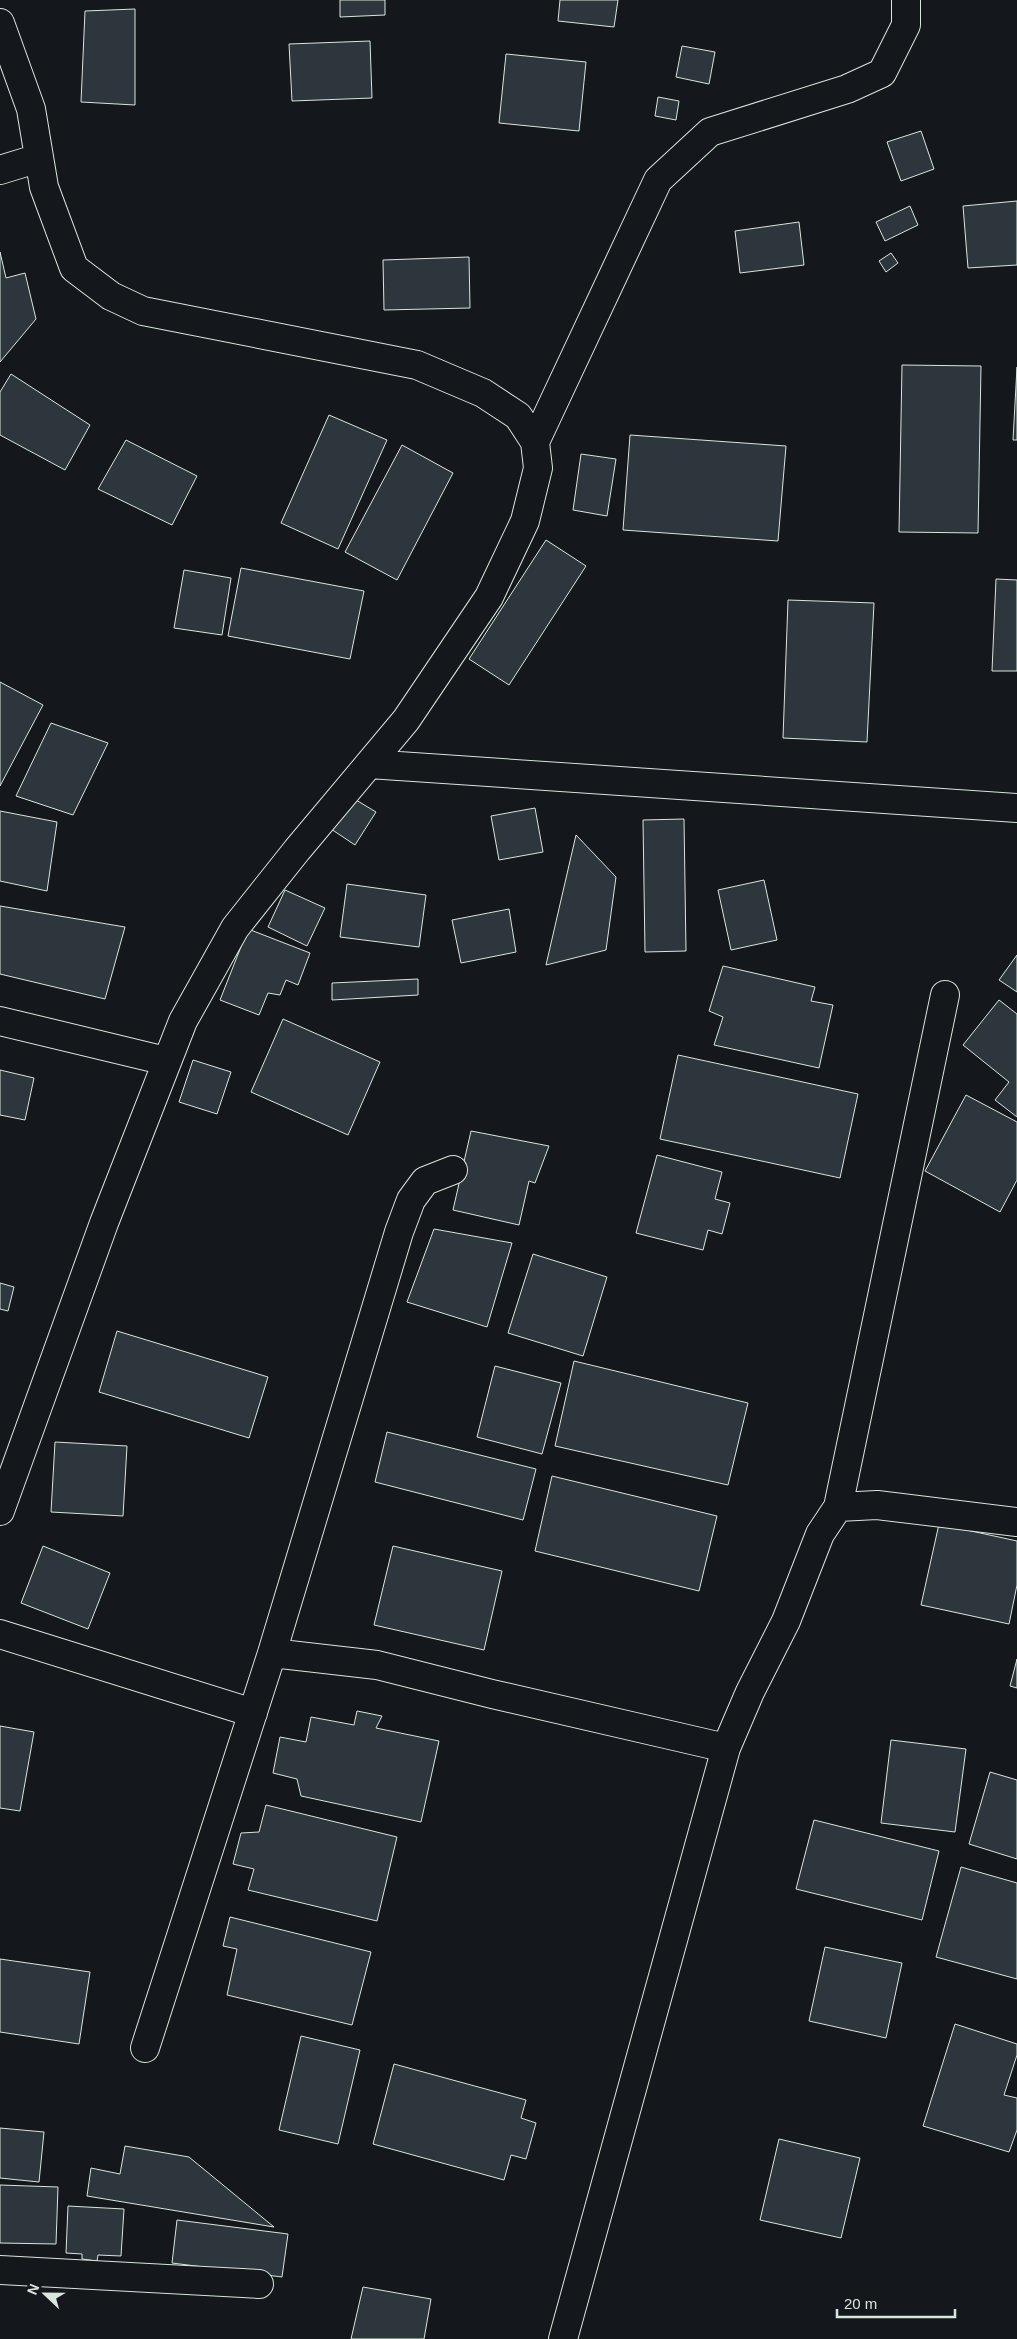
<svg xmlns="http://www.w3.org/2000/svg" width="1017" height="2339" font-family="Helvetica,sans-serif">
	<rect width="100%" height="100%" fill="#14181c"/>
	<!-- building -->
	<path fill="#2c363c" stroke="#d8e6dc" d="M340 0H385V15L340 17Z
		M560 0H618L614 27 558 21Z
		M135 9V105L81 102 85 11Z
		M370 41 372 98 292 101 289 44Z
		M682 46 715 52 709 84 676 77Z
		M506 54 586 62 579 131 499 123Z
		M658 97 679 101 676 120 655 116Z
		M921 131 934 169 901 181 887 142Z
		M1017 201V265L968 268 963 206Z
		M910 206 918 225 885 241 876 222Z
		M799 222 804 265 740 273 735 231Z
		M0 252 6 278 25 273 36 319 0 362Z
		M891 253 898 263 886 272 879 261Z
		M469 257 470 308 384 310 383 260Z
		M902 365 981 366 978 533 899 532Z
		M1017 367V440H1013Z
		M11 374 90 425 65 470 0 435V392Z
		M329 415 387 440 338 549 281 523Z
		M630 435 786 446 778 541 623 530Z
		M126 440 197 476 172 525 98 489Z
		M402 445 453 473 397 580 345 552Z
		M581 454 616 459 607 516 573 510Z
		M546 540 586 566 509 685 469 659Z
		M241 568 364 591 350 659 228 636Z
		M184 570 231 578 222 635 174 628Z
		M996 579 1017 580V671H992Z
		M788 600 874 603 867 742 783 738Z
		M0 682 43 705 0 786Z
		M51 723 108 743 73 815 16 796Z
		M351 797 376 812 355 845 331 829Z
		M535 808 543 852 499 860 491 816Z
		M0 811 57 822 47 891 0 881Z
		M684 819 686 951 645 952 643 820Z
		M576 835 616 877 606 950 546 965Z
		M764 880 777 940 731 950 718 890Z
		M347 884 426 895 419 947 340 937Z
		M285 890 325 908 307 946 268 927Z
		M0 906 125 927 105 999 0 974Z
		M509 909 516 952 461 963 452 920Z
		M248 929 310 953 298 985 286 980 280 995 268 993 259 1015 220 1000Z
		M1017 955V992L999 980Z
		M723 966 815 987 811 1001 833 1005 819 1068 714 1045 723 1017 709 1011Z
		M418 979V995L332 1000V983Z
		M999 1000 1017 1014V1117L995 1100 1009 1082 963 1045Z
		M283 1019 380 1062 348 1135 251 1092Z
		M678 1055 858 1094 840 1178 660 1139Z
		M193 1060 231 1072 217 1114 179 1102Z
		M0 1070 34 1078 25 1120 0 1115Z
		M966 1095 1017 1122V1180L1000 1212 925 1171Z
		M471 1131 549 1146 535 1183 529 1181 519 1225 453 1210Z
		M657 1155 722 1172 715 1199 730 1203 722 1234 708 1230 703 1250 636 1233Z
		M434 1229 512 1243 487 1327 407 1302Z
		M533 1254 607 1277 583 1356 508 1333Z
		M0 1283 14 1287 8 1311 0 1309Z
		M117 1331 268 1377 249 1438 99 1392Z
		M574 1361 748 1403 728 1485 555 1446Z
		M495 1366 561 1383 542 1454 477 1437Z
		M387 1432 536 1469 523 1520 375 1482Z
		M55 1442 127 1446 123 1516 51 1512Z
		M552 1476 717 1516 699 1591 535 1551Z
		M939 1524 1017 1541V1585L1009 1624 921 1605Z
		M43 1546 110 1573 88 1629 21 1603Z
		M393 1546 502 1571 484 1650 374 1625Z
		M1017 1659V1688L1010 1686Z
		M357 1711 382 1716 376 1728 439 1741 421 1822 301 1796 297 1779 273 1773 280 1737 306 1742 311 1717 354 1725Z
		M0 1726 34 1732 20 1811 0 1808Z
		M891 1740 966 1749 955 1832 881 1823Z
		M990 1772 1017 1780V1859L969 1844Z
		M266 1805 397 1837 377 1921 248 1890 254 1869 233 1864 241 1833 259 1832Z
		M814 1820 939 1851 922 1920 796 1889Z
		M961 1867 1017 1883V1979L936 1957Z
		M230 1917 371 1952 352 2025 227 1995 237 1949 223 1946Z
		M825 1947 902 1963 886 2038 809 2021Z
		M0 1959 90 1972 79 2044 0 2032Z
		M955 2024 1017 2044V2055L1004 2095 1017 2098V2130L1009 2152 923 2126Z
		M301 2036 360 2050 338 2144 279 2130Z
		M394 2064 526 2100 521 2118 536 2123 526 2159 511 2155 504 2180 373 2144Z
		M0 2128 44 2132 39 2182 0 2178Z
		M779 2139 860 2158 841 2238 760 2220Z
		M125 2146 189 2157 274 2227 87 2196 91 2168 120 2174Z
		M0 2185 58 2187 56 2244 0 2243Z
		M68 2206 124 2209 121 2256 98 2255 97 2261 82 2259V2254L66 2253Z
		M177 2220 288 2234 282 2277 172 2263Z
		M363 2287 431 2299 424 2339H351Z"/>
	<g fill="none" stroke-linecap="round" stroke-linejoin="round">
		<defs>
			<path id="minor" d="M0 23 31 109 44 187 74 268 111 296 143 311 417 365 483 393 518 416 535 442 538 468 525 521 489 597 406 720 297 850 235 928 183 1021 104 1223 0 1511
				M0 170 39 158
				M535 442 658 180 710 132 847 89 882 73 906 25V0
				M369 764 1017 808
				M0 1021 166 1061
				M838 1507 877 1505 1017 1522
				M0 1634 253 1713
				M272 1653 377 1665 492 1694 726 1748
				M145 2048 272 1653 399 1232 411 1200 425 1181 453 1170
				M0 2270 259 2284
				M563 2339 726 1748 750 1692 786 1621 820 1534 838 1507 945 995"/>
		</defs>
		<!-- minor casing -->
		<use href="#minor" stroke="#d8e6dc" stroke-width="30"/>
		<!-- minor -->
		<use href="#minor" stroke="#14181c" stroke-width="28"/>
	</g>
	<!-- north arrow -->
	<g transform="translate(45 2294) rotate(292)" stroke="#14181c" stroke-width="4" paint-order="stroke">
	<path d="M0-4L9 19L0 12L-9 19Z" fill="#d8e6dc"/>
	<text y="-8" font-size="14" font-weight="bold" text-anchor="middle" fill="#d8e6dc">N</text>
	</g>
	<!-- scale -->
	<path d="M837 2309v8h118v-8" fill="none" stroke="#d8e6dc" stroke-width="2.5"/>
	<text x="844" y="2309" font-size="15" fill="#d8e6dc" stroke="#14181c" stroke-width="4" paint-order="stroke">20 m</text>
</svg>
